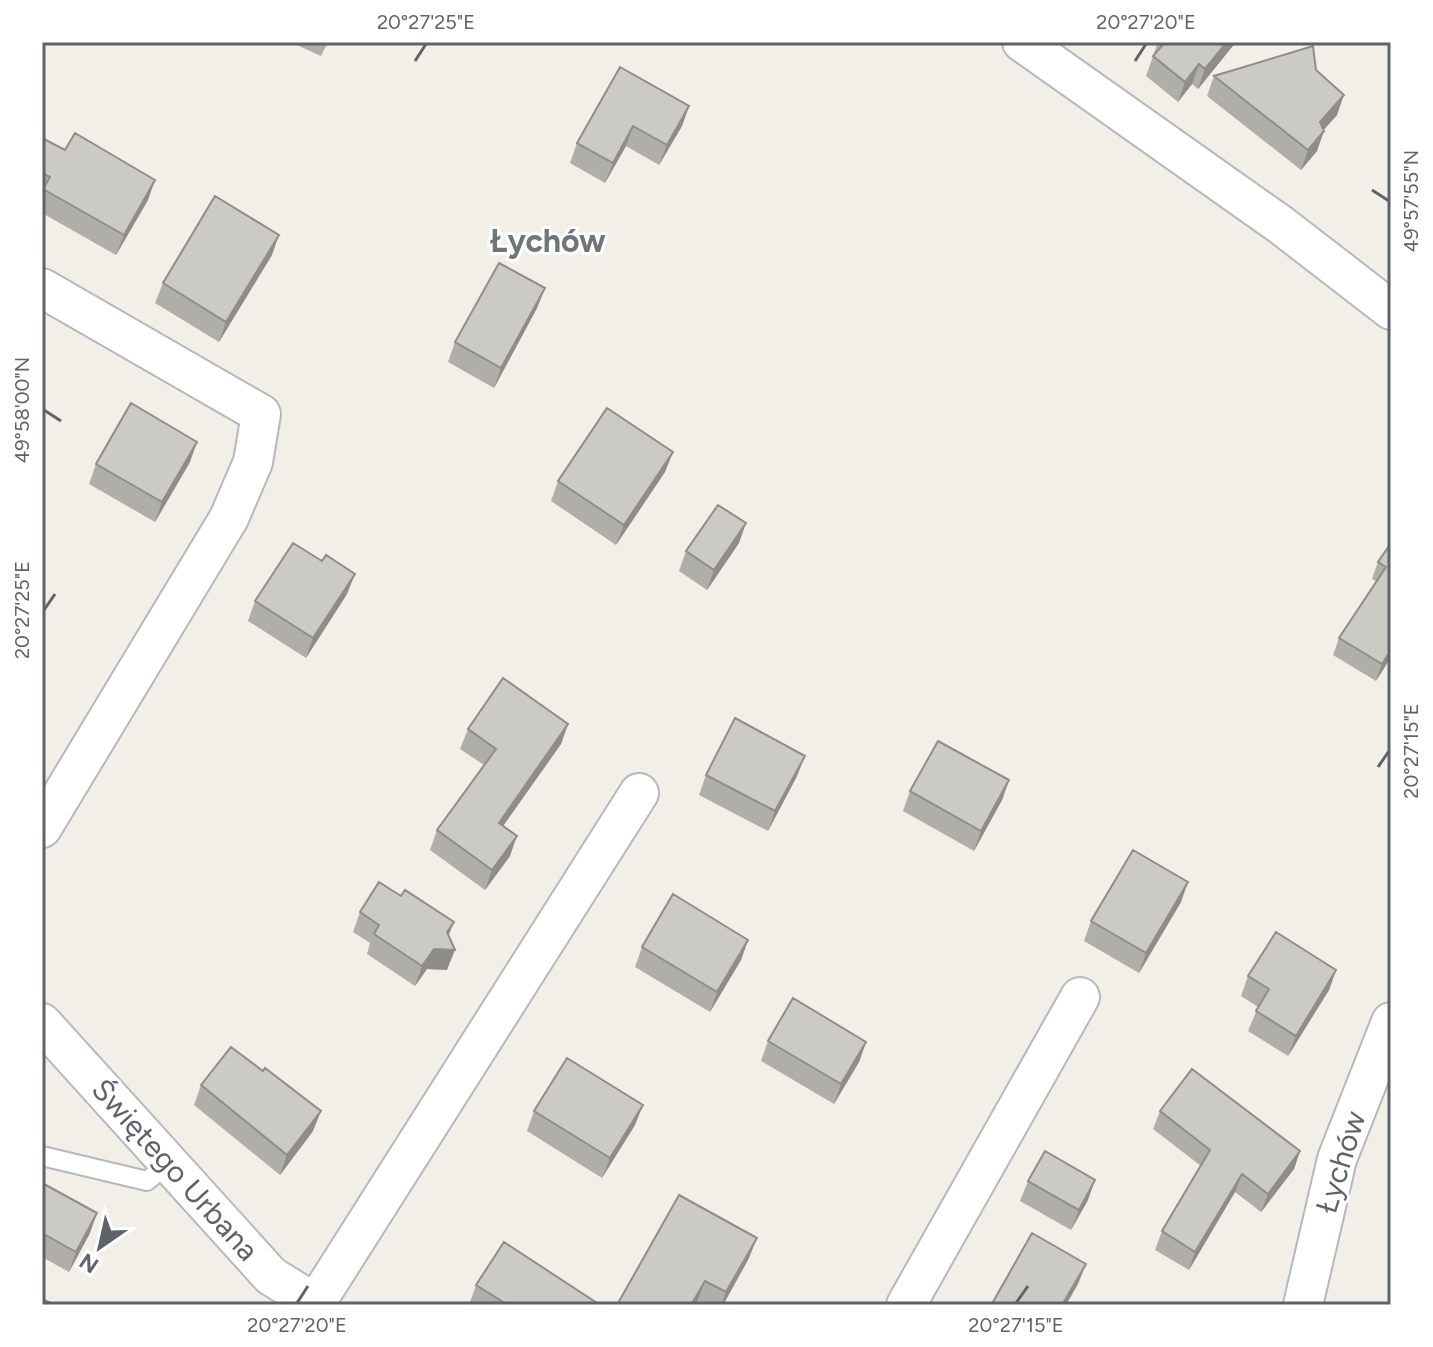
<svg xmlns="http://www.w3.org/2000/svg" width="1433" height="1347" font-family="Figtree,sans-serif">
	<rect width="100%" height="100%" fill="#f1efe8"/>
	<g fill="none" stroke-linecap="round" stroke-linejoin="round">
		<defs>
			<path id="service" d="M42 1156 147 1181 168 1163"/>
			<path id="minor" d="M1022 42 1281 225 1391 310
				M42 288 261 414 253 462 229 518 42 828
				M42 1023 271 1276 318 1305
				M315 1304 639 793
				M906 1305 1080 997
				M1303 1305 1337 1159 1391 1022"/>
		</defs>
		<!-- service casing -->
		<use href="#service" stroke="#b5b8bc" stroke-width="22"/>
		<!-- minor casing -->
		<use href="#minor" stroke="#b5b8bc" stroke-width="42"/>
		<!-- service -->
		<use href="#service" stroke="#fff" stroke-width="18"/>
		<!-- minor -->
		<use href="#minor" stroke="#fff" stroke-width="38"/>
	</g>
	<!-- wall -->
	<path fill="#afaea9" d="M290 42H328L321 56Z
		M1158 42H1236L1198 89 1192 84 1178 102 1146 76Z
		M1316 70 1337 115 1323 130 1317 151 1301 170 1207 96 1214 76Z
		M689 106 682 126 659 165 626 146 605 183 570 163 577 143Z
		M42 138 148 200 116 255 42 213Z
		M272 255 219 342 155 303 163 283Z
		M545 288 537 308 494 388 448 362 455 342Z
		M190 462 155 522 89 484 96 464Z
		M665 472 616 545 551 501 558 481Z
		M739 543 707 590 679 571 686 551Z
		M1391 543V657L1376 681 1333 655 1339 638 1376 581 1372 579 1378 562Z
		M347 594 306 658 248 621 255 601Z
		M568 724 561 744 503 826 510 856 485 890 430 850 437 830 484 765 460 749 468 729Z
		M706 775 797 776 768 831 699 795Z
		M1009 780 1002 800 974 851 903 811 910 791Z
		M1181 902 1139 973 1084 941 1091 921Z
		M360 912 449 935 447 970 427 969 415 986 367 954 370 943 353 932Z
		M748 940 741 960 710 1012 635 967 642 947Z
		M1336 970 1329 990 1288 1056 1248 1031 1258 1007 1241 996 1248 976Z
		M768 1041 866 1042 859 1062 834 1104 761 1061Z
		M201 1085 313 1131 280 1175 194 1105Z
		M534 1111 635 1125 602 1178 527 1131Z
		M1160 1111 1300 1151 1294 1169 1261 1212 1235 1192 1189 1270 1155 1250 1162 1231 1201 1166 1153 1129Z
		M1028 1181 1088 1200 1071 1230 1020 1201Z
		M42 1188 90 1233 69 1272 42 1257Z
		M749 1258 723 1305H705L698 1301 696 1305H617Z
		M476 1285 600 1305H469Z"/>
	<!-- shaded-wall -->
	<path fill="#8f8d8a" d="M1227 42H1236L1198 89 1205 69Z
		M1199 64 1192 84 1178 102 1185 82Z
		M1344 95 1337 115 1313 142 1320 122Z
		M689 106 682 126 659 165 667 145Z
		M633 126 626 146 605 183 613 163Z
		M1324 131 1317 151 1301 170 1308 150Z
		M155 180 148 200 116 255 124 235Z
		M279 235 272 255 219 342 226 322Z
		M545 288 537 308 494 388 501 368Z
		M197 442 190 462 155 522 162 502Z
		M673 452 665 472 616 545 624 525Z
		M746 523 739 543 707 590 714 570Z
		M355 574 347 594 306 658 313 638Z
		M1391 650V657L1376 681 1382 664Z
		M568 724 561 744 491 843 499 823Z
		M805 756 797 776 768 831 775 811Z
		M1009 780 1002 800 974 851 981 831Z
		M517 836 510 856 485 890 492 870Z
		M1188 882 1181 902 1139 973 1146 953Z
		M454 922 446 942 455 950 447 970 427 969 415 986 422 966Z
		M748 940 741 960 710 1012 717 992Z
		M1336 970 1329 990 1288 1056 1296 1036Z
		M866 1042 859 1062 834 1104 841 1084Z
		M643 1105 635 1125 602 1178 610 1158Z
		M321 1111 313 1131 280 1175 287 1155Z
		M1300 1151 1294 1169 1261 1212 1268 1194Z
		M1242 1174 1235 1192 1189 1270 1195 1252Z
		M1095 1180 1088 1200 1071 1230 1079 1210Z
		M97 1213 90 1233 69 1272 76 1252Z
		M757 1238 749 1258 723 1305H721L726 1292Z
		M1086 1264 1078 1284 1066 1305H1062Z
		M705 1281 696 1305H691Z"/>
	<!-- building -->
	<path fill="#cccac5" stroke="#8f8d8a" stroke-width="2" d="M1165 42H1227L1205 69 1199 64 1185 82 1153 56Z
		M1313 46 1316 70 1344 95 1320 122 1324 131 1308 150 1214 76Z
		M620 67 689 106 667 145 633 126 613 163 577 143Z
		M75 133 155 180 124 235 43 189 50 177 42 173V138L65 150Z
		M215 196 279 235 226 322 163 283Z
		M499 263 545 288 501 368 455 342Z
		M131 403 197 442 162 502 96 464Z
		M607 408 673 452 624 525 558 481Z
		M718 505 746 523 714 570 686 551Z
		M293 543 322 561 326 555 355 574 313 638 255 601Z
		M1391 543V650L1382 664 1339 638 1386 567 1378 562Z
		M503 678 568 724 499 823 517 836 492 870 437 830 496 749 468 729Z
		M735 718 805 756 775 811 706 775Z
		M938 741 1009 780 981 831 910 791Z
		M1133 850 1188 882 1146 953 1091 921Z
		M379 882 401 896 405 890 454 922 447 932 455 950 434 949 422 966 374 934 379 925 360 912Z
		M673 894 748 940 717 992 642 947Z
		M1276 932 1336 970 1296 1036 1256 1011 1269 989 1248 976Z
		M793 998 866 1042 841 1084 768 1041Z
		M231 1047 263 1071 265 1068 321 1111 287 1155 201 1085Z
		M567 1058 643 1105 610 1158 534 1111Z
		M1192 1069 1300 1151 1268 1194 1242 1174 1195 1252 1162 1231 1210 1150 1160 1111Z
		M1045 1151 1095 1180 1079 1210 1028 1181Z
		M44 1184 97 1213 76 1252 42 1233V1188Z
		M679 1195 757 1238 726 1292 705 1281 691 1305H617Z
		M1032 1233 1086 1264 1062 1305H998L993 1302Z
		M504 1242 600 1305H508L476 1285Z
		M42 1299 55 1305H42Z"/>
	<!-- ticks -->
	<path fill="none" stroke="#5f6368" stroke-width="3" d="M415 61 426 44M1135 61 1146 44M1372 190 1389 201M44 410 61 421M44 610 55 594M1378 767 1389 751M297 1303 308 1286M1016 1303 1028 1286"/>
	<g text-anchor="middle" stroke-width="6" stroke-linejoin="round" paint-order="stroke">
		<!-- street labels -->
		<g font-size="30" fill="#5f6368" stroke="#fff">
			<text transform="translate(1341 1162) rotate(-73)" y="10">Łychów</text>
			<text transform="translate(175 1170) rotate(48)" y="10">Świętego Urbana</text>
		</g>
		<!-- neighbourhood labels -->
		<g font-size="32" font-weight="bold" fill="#70757a" stroke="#fff">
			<text x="548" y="252">Łychów</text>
		</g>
	</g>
	<!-- border -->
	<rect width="1433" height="1347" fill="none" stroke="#ffffff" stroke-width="88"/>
	<!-- north arrow -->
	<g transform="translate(100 1247) rotate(214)" stroke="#ffffff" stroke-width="6" paint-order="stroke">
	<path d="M0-6L14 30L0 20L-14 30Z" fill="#5f6368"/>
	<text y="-12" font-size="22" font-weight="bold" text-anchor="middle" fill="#5f6368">N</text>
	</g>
	<rect x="44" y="44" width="1345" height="1259" fill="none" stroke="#5f6368" stroke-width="3"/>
	<g font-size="20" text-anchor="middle" fill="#5f6368">
		<text x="426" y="29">20°27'25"E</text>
		<text x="1146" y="29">20°27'20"E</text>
		<text transform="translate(1411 201) rotate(-90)" y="7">49°57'55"N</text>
		<text transform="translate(22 410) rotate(-90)" y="7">49°58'00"N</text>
		<text transform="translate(22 610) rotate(-90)" y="7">20°27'25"E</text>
		<text transform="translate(1411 751) rotate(-90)" y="7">20°27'15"E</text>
		<text x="297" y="1332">20°27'20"E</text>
		<text x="1016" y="1332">20°27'15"E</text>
	</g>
</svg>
